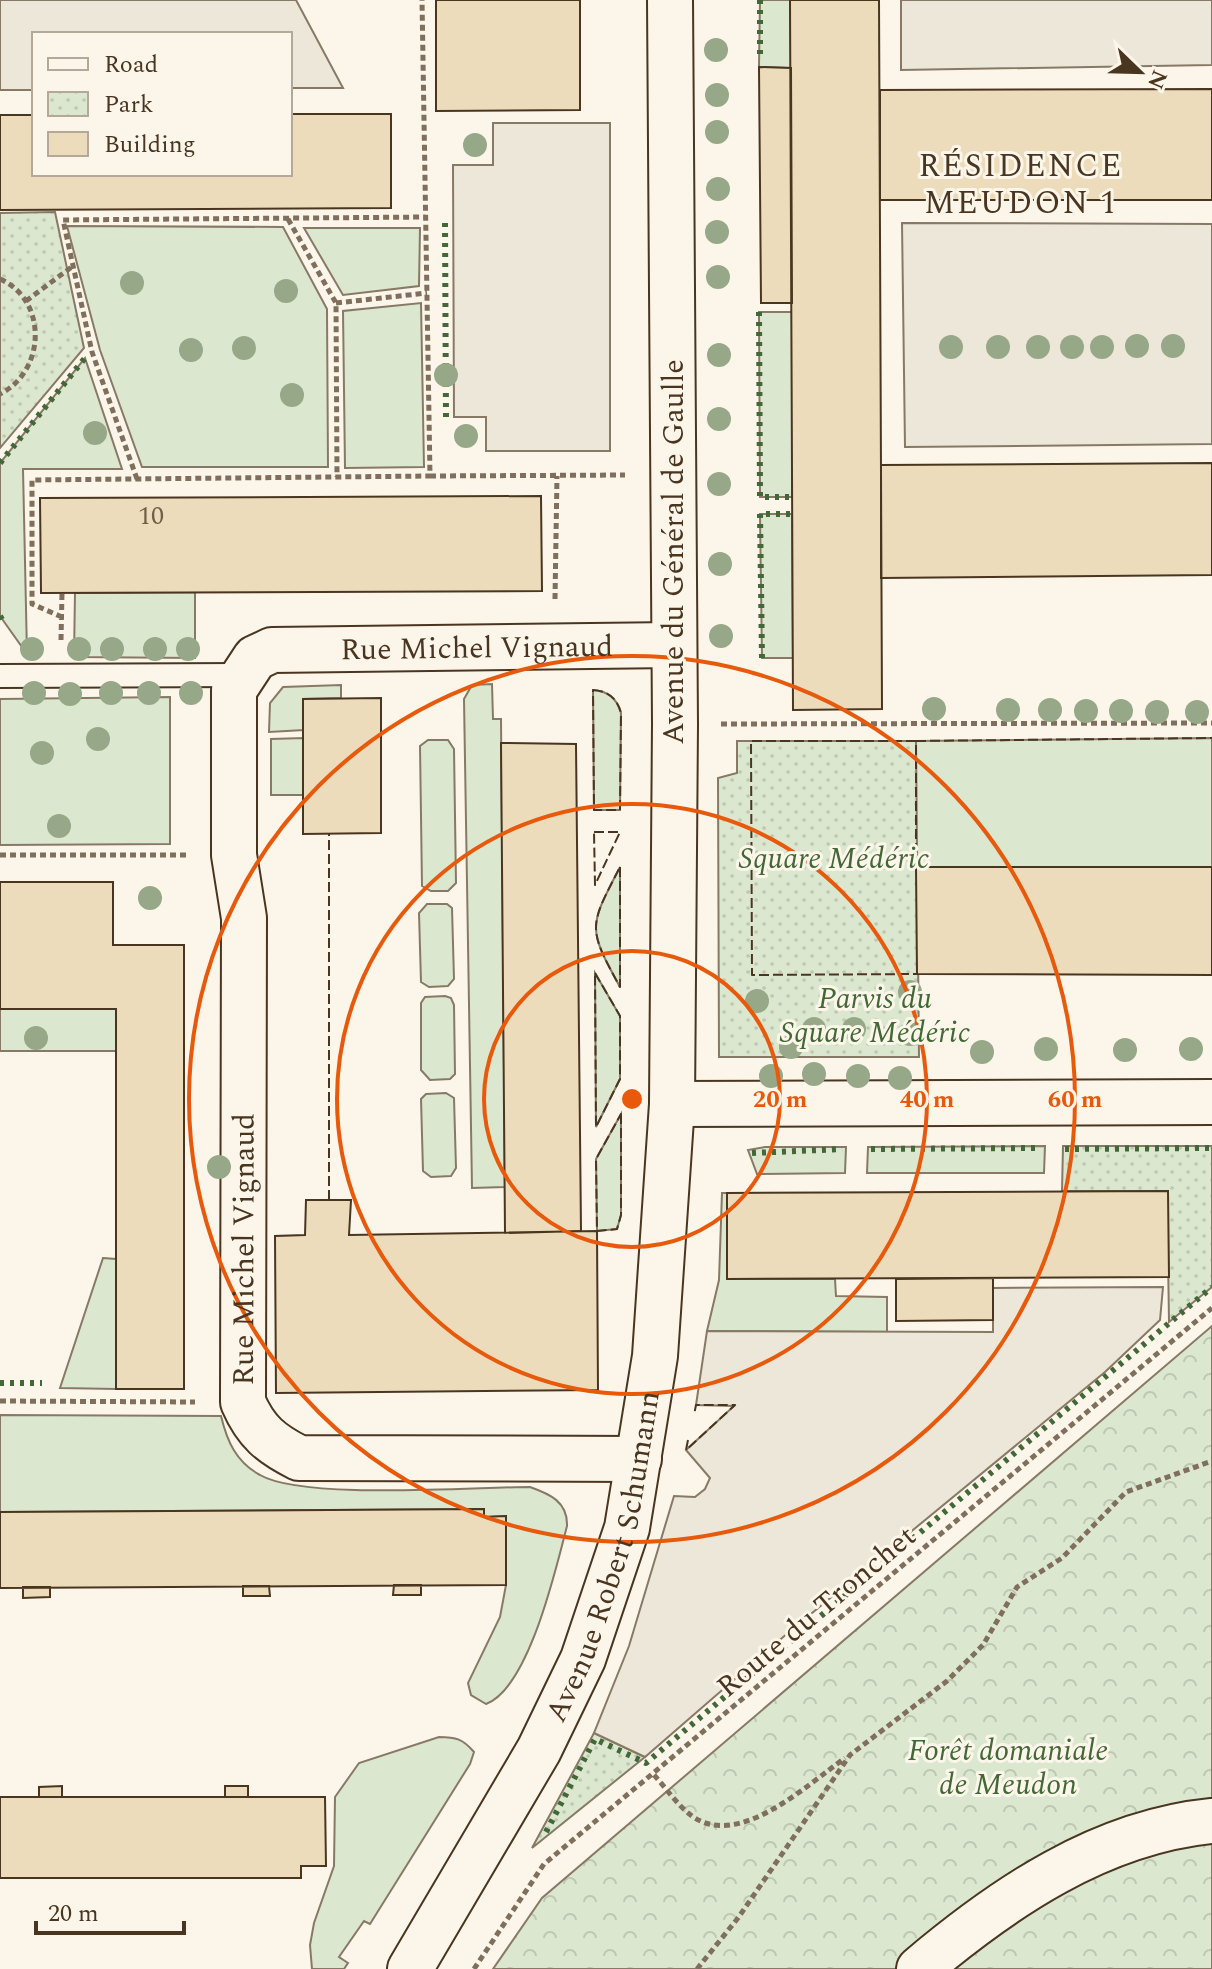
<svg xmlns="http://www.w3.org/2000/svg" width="1212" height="1969" font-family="Spectral,serif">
	<defs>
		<pattern id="forest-crowns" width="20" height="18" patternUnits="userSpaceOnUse" patternTransform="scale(2)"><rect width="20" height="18" fill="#dce7d0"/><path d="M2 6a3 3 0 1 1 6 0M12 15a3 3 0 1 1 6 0" fill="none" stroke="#bec7b2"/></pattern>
		<pattern id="park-dots" width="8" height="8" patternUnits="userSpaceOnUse" patternTransform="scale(2)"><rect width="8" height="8" fill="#dce7d0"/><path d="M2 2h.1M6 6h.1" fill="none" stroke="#bec7b2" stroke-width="1.8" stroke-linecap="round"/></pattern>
	</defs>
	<rect width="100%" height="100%" fill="#fbf6e9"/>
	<!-- green -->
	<path fill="#dce7d0" stroke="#887966" stroke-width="2" d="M760 0H790L791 68 759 67Z
		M67 226 283 227 327 309 328 467H142L100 350Z
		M304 228H420L419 286 343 295Z
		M421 303 424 467 345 468 343 311Z
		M759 312H792V497H760Z
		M85 358 122 469H23L27 654 0 616V463Z
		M760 514H792L793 658H762Z
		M195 592V658L74 657 75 593Z
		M492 684 493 719H501L505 1187 472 1188 464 699 472 685Z
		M341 685V698L303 699 304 730 269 732 270 703 283 687Z
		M593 690C608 691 617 698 621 713L620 810H594Z
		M170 697V844L0 845V699Z
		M304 738V795H271V739Z
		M1212 738V867H916V741Z
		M428 740H448L454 749 456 883 448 891H431L422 886 420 746Z
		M620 867V987C587 927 589 927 620 867Z
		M427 904H447L452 908 454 979 448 986 429 987 421 982 419 913Z
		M595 973 620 1016V1079L596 1127Z
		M445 996 451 998 454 1005 455 1074 450 1079 430 1080 421 1070V1003L425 997Z
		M0 1009H116V1051H0Z
		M426 1094 446 1093 454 1098 456 1168 451 1176 431 1177 423 1171 421 1099Z
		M621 1114V1215L617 1229 597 1231 596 1159Z
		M1045 1146 1044 1173H867L868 1147Z
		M765 1147H846L845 1173 757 1174 748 1150Z
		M722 1193H727V1279H835L836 1296 887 1297V1332L707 1331 719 1280Z
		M103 1258 116 1259V1389L60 1388Z
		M0 1415 221 1416C227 1441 236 1462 260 1475 303 1500 473 1487 530 1487 550 1494 568 1502 567 1526 556 1568 529 1688 486 1704L471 1695 468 1683 500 1617 506 1585V1516L484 1517V1509L0 1512Z
		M439 1737C456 1737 463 1739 474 1752L470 1764 370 1924 364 1921 339 1957 348 1963 344 1969H312L310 1945 314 1923 334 1866 335 1797 359 1763Z"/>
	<!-- forest -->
	<path fill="url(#forest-crowns)" stroke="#887966" stroke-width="2" d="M1212 1326V1969H493L542 1898Z"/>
	<!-- park -->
	<path fill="url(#park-dots)" stroke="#887966" stroke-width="2" d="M55 212 84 348 0 448V213Z
		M737 741H916L919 1057H719L718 778 737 773Z
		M1063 1146H1212V1287L1169 1322 1167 1191H1062Z
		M594 1733 645 1757 532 1848Z"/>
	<!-- parking -->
	<path fill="#ede7d9" stroke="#887966" stroke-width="2" d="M0 0H296L343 88H290V34H34V90H0Z
		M901 0H1212V65L901 70Z
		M493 123H610V451H486V417H454L453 165H493Z
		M902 223 1212 224V444L905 447Z
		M1163 1287 1160 1320 1105 1372 789 1632 645 1757 594 1733 629 1646 674 1496 695 1497 705 1489 710 1478 686 1450 734 1406 696 1405 707 1331 993 1332V1288Z"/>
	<!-- building -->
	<path fill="#ecdcbc" stroke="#4a3520" stroke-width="2" d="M436 0H580V110L436 111Z
		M790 0H879L882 709 793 710Z
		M759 67 791 68 792 303H761Z
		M1212 89V200H880V90Z
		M290 114H391V208L0 210V115H34V174H290Z
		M1212 463V575L881 578V465Z
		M541 496 542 591 41 593 40 498Z
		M381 698V833L303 834V699Z
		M501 743 576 744 581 1231 505 1233Z
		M916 867H1212V975L917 974Z
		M0 882H113V945H184V1389H116V1009H0Z
		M1168 1191 1169 1277 727 1279V1193Z
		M306 1200H351L349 1235 597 1231 598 1390 276 1393 275 1236 305 1235Z
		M993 1278V1320L896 1321V1279Z
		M484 1509V1517L506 1516V1585L0 1588V1512Z
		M394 1585H421V1595H393Z
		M243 1586H269L270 1596H243Z
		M23 1587H50V1597L23 1598Z
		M62 1786V1797H39V1787Z
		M225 1786H248V1797H225Z
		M0 1797H325L326 1866H301V1878H0Z"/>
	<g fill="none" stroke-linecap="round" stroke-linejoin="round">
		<defs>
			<path id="lane" d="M0 676 241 675"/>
			<g id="street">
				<path d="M672 1104 1212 1102"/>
				<path id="s1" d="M639 1459 299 1458C271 1444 256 1432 243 1402L244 918 234 855V690L255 658 272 650 674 645"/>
				<path id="s2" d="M410 1969 539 1750 583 1659 627 1528 655 1356 672 1104 675 724 670 0"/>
			</g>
			<path id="secondary" d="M919 1969C1003 1898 1100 1832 1212 1821"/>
		</defs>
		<!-- lane casing -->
		<use href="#lane" stroke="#4a3520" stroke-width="26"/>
		<!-- street casing -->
		<use href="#street" stroke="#4a3520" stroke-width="48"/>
		<!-- secondary casing -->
		<use href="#secondary" stroke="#4a3520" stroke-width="48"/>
		<!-- path -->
		<path stroke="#7f6f5c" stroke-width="5" stroke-dasharray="6 4" stroke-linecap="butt" d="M288 219 336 303 337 477
			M0 279C48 300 46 371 0 394
			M26 301 73 266
			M336 303 427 293
			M430 476 625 475
			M137 479 92 352 63 220 425 217
			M555 599 557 476
			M62 617 32 604V480L430 476 422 0
			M61 640 62 593
			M721 724 1212 723
			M0 855H189
			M0 1401 195 1402
			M654 1775C666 1788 678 1806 692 1816 739 1850 808 1784 845 1758
			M474 1969 544 1864 1212 1308
			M697 1969 738 1918 850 1755 947 1681 983 1645 1017 1587 1062 1558 1126 1492 1212 1461"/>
		<!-- lane -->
		<use href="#lane" stroke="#fbf6e9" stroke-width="22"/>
		<!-- street -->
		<use href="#street" stroke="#fbf6e9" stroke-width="44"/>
		<!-- secondary -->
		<use href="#secondary" stroke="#fbf6e9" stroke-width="44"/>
		<!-- hedge -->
		<path stroke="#436837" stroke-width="6" stroke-dasharray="4 6" stroke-linecap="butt" d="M760 0V56
			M445 223 446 419
			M759 312 760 497H792
			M0 463 85 358
			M0 616 4 623
			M762 658 760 514H792
			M871 1149 1041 1148
			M1065 1149 1212 1148
			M752 1153 842 1149
			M0 1383H42
			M546 1832 595 1739 646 1763 1212 1287"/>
		<!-- fence -->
		<path stroke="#4a3520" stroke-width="2" stroke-dasharray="10 4" stroke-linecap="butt" d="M593 690C608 691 617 698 621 713L620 810H594Z
			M916 741H751L752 975 917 974
			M594 832H620L595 885Z
			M620 867V987C587 927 589 927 620 867Z
			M916 867V741L1212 738
			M595 973 620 1016V1079L596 1127Z
			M621 1114V1215L617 1229 597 1231 596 1159Z
			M329 1200V834
			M688 1440 686 1450 735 1405H696L694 1415"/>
	</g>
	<!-- trees -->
	<g fill="#96a887">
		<circle cx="716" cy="50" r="12"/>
		<circle cx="717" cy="95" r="12"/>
		<circle cx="717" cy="132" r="12"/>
		<circle cx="475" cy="145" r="12"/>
		<circle cx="718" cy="189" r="12"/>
		<circle cx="717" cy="232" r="12"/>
		<circle cx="718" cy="277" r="12"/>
		<circle cx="132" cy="283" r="12"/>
		<circle cx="286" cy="291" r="12"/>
		<circle cx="1137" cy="346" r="12"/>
		<circle cx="1173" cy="346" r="12"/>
		<circle cx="951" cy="347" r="12"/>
		<circle cx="998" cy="347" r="12"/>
		<circle cx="1038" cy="347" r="12"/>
		<circle cx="1072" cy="347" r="12"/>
		<circle cx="1102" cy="347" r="12"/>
		<circle cx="244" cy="348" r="12"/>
		<circle cx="191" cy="350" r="12"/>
		<circle cx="719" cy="355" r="12"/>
		<circle cx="446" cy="375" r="12"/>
		<circle cx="292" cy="395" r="12"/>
		<circle cx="719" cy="419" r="12"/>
		<circle cx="95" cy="433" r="12"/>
		<circle cx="466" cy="436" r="12"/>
		<circle cx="719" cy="484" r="12"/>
		<circle cx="720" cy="564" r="12"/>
		<circle cx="721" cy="636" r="12"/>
		<circle cx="32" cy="649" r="12"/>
		<circle cx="79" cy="649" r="12"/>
		<circle cx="112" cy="649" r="12"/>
		<circle cx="155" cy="649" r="12"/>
		<circle cx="188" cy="649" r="12"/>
		<circle cx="34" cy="693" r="12"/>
		<circle cx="111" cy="693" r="12"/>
		<circle cx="149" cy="693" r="12"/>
		<circle cx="191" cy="693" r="12"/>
		<circle cx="70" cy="694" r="12"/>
		<circle cx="934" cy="709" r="12"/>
		<circle cx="1008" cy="710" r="12"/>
		<circle cx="1050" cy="710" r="12"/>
		<circle cx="1086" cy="711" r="12"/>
		<circle cx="1121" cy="711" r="12"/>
		<circle cx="1157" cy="712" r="12"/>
		<circle cx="1197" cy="712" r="12"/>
		<circle cx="98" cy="739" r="12"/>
		<circle cx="42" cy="753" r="12"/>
		<circle cx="59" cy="826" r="12"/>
		<circle cx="150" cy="898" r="12"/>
		<circle cx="910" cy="992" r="12"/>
		<circle cx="757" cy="1001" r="12"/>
		<circle cx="814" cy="1029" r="12"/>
		<circle cx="854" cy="1029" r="12"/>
		<circle cx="910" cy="1034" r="12"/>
		<circle cx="36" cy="1038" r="12"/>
		<circle cx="791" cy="1047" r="12"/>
		<circle cx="1046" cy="1049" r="12"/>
		<circle cx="1191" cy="1049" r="12"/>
		<circle cx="1125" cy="1050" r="12"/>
		<circle cx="982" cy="1052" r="12"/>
		<circle cx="814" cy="1074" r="12"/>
		<circle cx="771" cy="1076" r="12"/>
		<circle cx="858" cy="1076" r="12"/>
		<circle cx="900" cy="1078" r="12"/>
		<circle cx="219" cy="1167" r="12"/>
	</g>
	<!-- distance rings -->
	<g fill="none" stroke="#e8590c" stroke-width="4">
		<circle cx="632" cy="1099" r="148"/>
		<circle cx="632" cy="1099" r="295"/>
		<circle cx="632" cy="1099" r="443"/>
	</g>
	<g text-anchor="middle" stroke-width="6" stroke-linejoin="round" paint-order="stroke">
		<!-- number labels -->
		<g font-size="26" fill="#725f47">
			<text x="151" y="524">10</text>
		</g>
		<!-- street labels -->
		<g font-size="30" fill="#4a3520" stroke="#fbf6e9">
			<text transform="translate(673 552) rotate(-90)" y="10">Avenue du Général de Gaulle</text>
			<text dy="10" stroke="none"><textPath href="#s1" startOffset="1396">Rue Michel Vignaud</textPath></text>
			<text dy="10" stroke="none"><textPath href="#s1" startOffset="574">Rue Michel Vignaud</textPath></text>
			<text dy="10" stroke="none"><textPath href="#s2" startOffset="460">Avenue Robert Schumann</textPath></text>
			<text transform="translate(816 1611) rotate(-40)" y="10">Route du Tronchet</text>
		</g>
		<!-- park labels -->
		<g font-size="30" font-style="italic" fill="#436837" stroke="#fbf6e9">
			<text x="834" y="868">Square Médéric</text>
			<text x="875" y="1008">Parvis du<tspan x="875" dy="34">Square Médéric</tspan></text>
			<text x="1008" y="1760">Forêt domaniale<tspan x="1008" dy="34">de Meudon</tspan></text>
		</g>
		<!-- neighbourhood labels -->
		<g font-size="32" letter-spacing="2" fill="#4a3520" stroke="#fbf6e9">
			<text x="1021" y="176">RÉSIDENCE<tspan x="1021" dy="37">MEUDON 1</tspan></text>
		</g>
	</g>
	<circle cx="632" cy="1099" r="12" fill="#e8590c" stroke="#fbf6e9" stroke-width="4"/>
	<g font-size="24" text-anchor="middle" font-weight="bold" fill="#e8590c" stroke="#fbf6e9" stroke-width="6" stroke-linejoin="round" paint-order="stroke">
		<text x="780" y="1107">20 m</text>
		<text x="927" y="1107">40 m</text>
		<text x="1075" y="1107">60 m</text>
	</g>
	<!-- legend -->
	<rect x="32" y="32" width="260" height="144" fill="#fbf6e9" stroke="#b4a999" stroke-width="2"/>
	<rect x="48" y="58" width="40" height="12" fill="#fbf6e9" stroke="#b4a999" stroke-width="2"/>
	<text x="104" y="72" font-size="24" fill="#4a3520">Road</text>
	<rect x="48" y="92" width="40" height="24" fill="url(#park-dots)" stroke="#b4a999" stroke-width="2"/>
	<text x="104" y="112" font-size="24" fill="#4a3520">Park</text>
	<rect x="48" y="132" width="40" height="24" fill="#ecdcbc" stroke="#b4a999" stroke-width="2"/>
	<text x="104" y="152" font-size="24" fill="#4a3520">Building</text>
	<!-- north arrow -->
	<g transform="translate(1140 72) rotate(113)" stroke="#fbf6e9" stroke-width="6" paint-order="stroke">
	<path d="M0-6L14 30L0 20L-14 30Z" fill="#4a3520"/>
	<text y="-12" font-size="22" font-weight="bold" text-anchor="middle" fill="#4a3520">N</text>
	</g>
	<!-- scale -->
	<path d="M36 1921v12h148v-12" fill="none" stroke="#4a3520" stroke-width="4"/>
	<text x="48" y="1921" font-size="24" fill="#4a3520" stroke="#fbf6e9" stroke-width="6" paint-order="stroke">20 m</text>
</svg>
